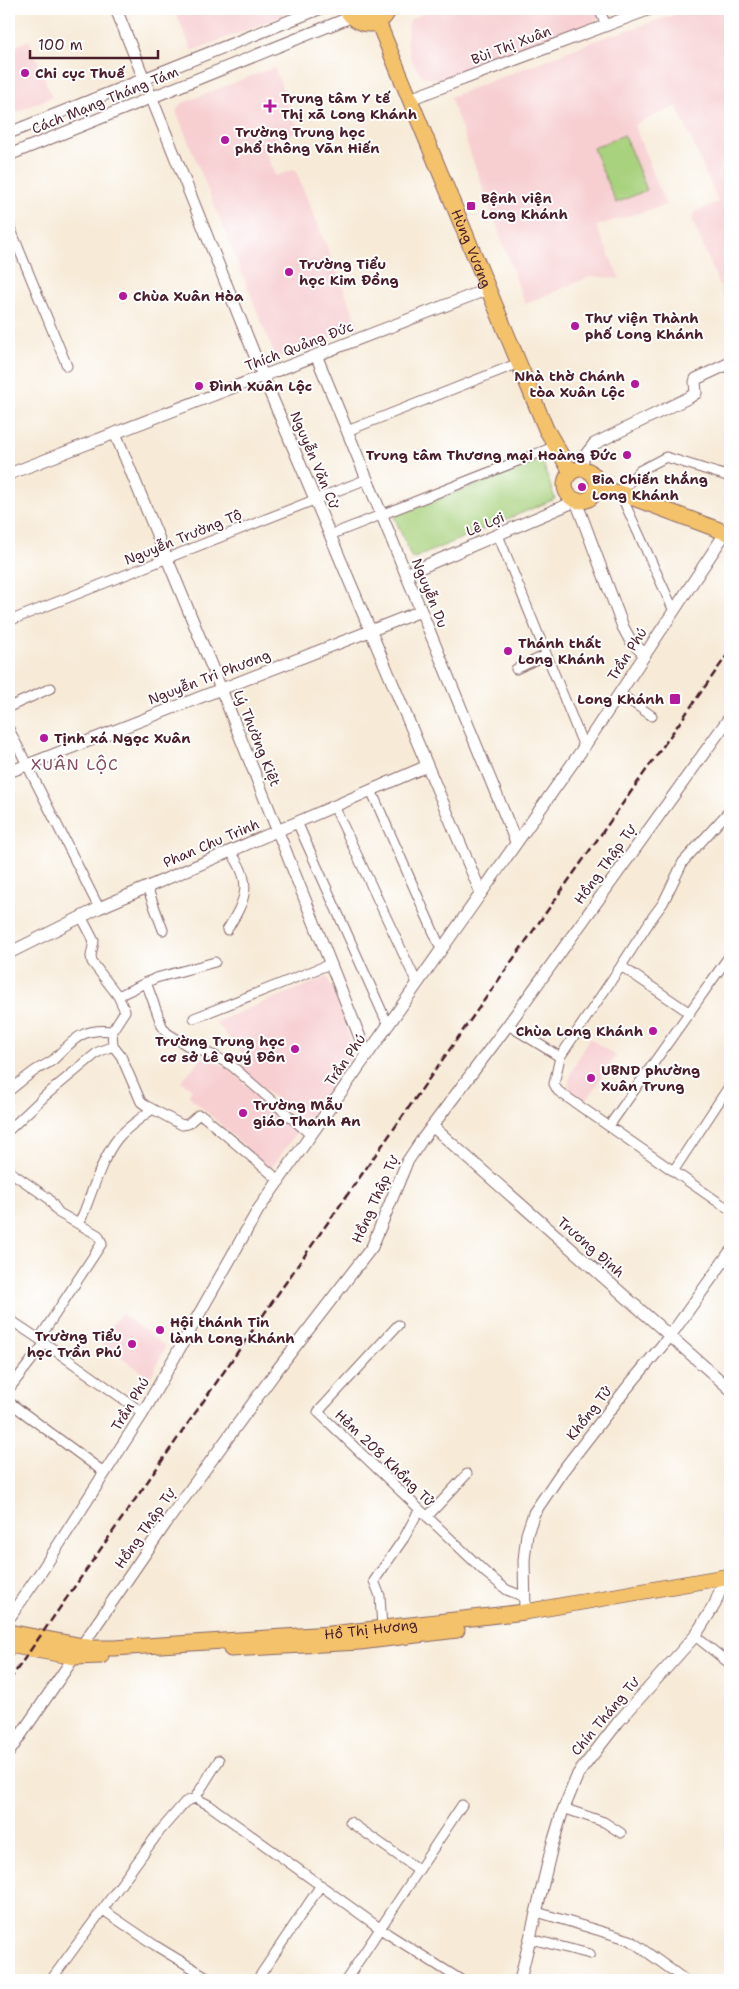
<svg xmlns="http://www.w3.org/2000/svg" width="739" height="1989" font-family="'Shantell Sans',sans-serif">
	<rect width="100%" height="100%" fill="#fff"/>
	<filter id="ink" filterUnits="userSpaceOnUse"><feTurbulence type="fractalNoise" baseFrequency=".02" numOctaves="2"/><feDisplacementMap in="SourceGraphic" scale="10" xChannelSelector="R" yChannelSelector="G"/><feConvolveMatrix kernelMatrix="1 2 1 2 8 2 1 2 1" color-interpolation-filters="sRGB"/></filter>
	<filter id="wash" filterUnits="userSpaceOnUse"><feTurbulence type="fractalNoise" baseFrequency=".0096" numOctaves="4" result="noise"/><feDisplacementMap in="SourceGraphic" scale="20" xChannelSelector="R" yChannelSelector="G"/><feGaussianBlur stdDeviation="1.12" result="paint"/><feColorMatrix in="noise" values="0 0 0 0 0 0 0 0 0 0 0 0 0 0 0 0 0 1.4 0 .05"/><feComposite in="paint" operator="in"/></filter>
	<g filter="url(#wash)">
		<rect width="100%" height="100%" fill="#f7ebd8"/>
		<!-- built -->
		<path fill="#f7cfd1" d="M174 9H300L192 51Z
			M434 9H597L600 15 593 23 437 80 423 76 416 68 410 56 407 41 409 23 411 19Z
			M691 9H730V312L692 219 695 212 718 202 677 106 634 125 666 205 596 226 620 279 592 276 525 304 450 97 594 41Z
			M29 40 52 97 9 115V49Z
			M274 67 299 131 265 144 252 114 275 176 295 169 359 326 282 357 274 353 176 111 180 104Z
			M327 977 338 1002 352 1046 350 1059 305 1124 240 1069 248 1059 215 1022Z
			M589 1038 616 1056 586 1101 572 1092 568 1087 571 1073Z
			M203 1057 226 1066 297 1131 269 1173 255 1156 188 1095 192 1089 181 1081Z
			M121 1313 166 1347 150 1378 99 1341Z"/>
		<!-- green -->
		<path fill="#a8d27e" stroke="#797854" d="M624 135 647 190 616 203 593 148Z
			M542 460 555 499 412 559 394 516Z"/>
	</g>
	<g filter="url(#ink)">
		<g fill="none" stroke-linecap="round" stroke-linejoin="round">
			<defs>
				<path id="minor" d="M599 9 606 25
					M9 225 67 366
					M347 431 519 363
					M330 535 556 446
					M498 535 584 747
					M674 611 620 493 639 471 666 457 730 477
					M9 621 367 479
					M516 669 546 655
					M619 693 652 716
					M9 707 51 688
					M9 729 99 908
					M371 790 441 949
					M334 806 417 983
					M297 822 388 1025
					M147 887 163 930
					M81 916 94 941 91 956 92 962 118 996 125 1011 112 1031
					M227 930C246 899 254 883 230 851
					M621 966 652 918 663 903 683 862 730 810
					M146 982 162 1026 167 1033 188 1046 215 1056 232 1066 311 1135
					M118 996 156 978 215 962
					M194 1018 330 964
					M508 1025 560 1057 554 1084 558 1091 721 1204 730 1209
					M560 1057 621 966 690 1013
					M9 1091C18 1084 27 1076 36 1070 42 1066 48 1064 53 1060 74 1040 80 1028 112 1031L113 1046 121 1056 141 1102 145 1105 182 1125 188 1124 198 1115 203 1116 280 1181
					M609 1126 730 955
					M9 1130 46 1095 98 1052 113 1046
					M674 1170 730 1085
					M9 1171 48 1198 59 1213 98 1235 102 1243 39 1339 143 1413
					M79 1224C91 1198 100 1160 118 1138 127 1127 140 1119 151 1110
					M9 1319 39 1339
					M398 1325 318 1412 486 1573 507 1590 525 1597
					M9 1389 45 1343
					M9 1402 105 1473
					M427 1517 467 1474
					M382 1628 380 1596 374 1581 404 1538 419 1510
					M695 1636 730 1664
					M195 1798 219 1760
					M563 1808 604 1822 621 1833
					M350 1822 419 1870
					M103 1910 156 1946 212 1980
					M537 1912 630 1940 684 1979
					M531 1939 590 1954
					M51 1980 159 1832 185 1802 195 1798 209 1805 388 1934 461 1980
					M257 1980 321 1885
					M346 1980 462 1805"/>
				<path id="tertiary" d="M116 9 263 376 481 893
					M410 99 650 9
					M9 133 319 9
					M9 155 351 17
					M316 355 516 842
					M115 433 221 689 367 1055
					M580 469 584 457 594 444 690 397 696 393 695 382 696 379 730 363
					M9 474 488 289
					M406 574 576 501 623 627 630 640 645 655
					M9 772 421 611
					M9 953 99 908 427 766
					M432 1126 730 1389
					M525 1612 524 1560 527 1534 534 1513 561 1473 626 1389 670 1336 730 1252
					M9 1618 43 1569 143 1413 258 1210 584 747 726 532
					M9 1752 166 1523 274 1374 372 1247 407 1162 421 1141 508 1025 730 717
					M520 1980 552 1846 562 1813 578 1774 619 1721 695 1636 715 1604 725 1577"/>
				<g id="primary">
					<path d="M346 9C357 27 380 31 389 9"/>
					<path id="s1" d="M378 22 546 429 571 472"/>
					<circle cx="581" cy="485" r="16"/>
					<path d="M597 488 620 493 730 534"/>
					<path id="s2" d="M9 1632 94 1648H114L330 1634 525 1612 730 1576"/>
					<path d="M9 1645 75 1657 101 1656"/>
					<path d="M231 1649 360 1642 457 1630"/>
				</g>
			</defs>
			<!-- minor casing -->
			<use href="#minor" stroke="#876668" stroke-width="11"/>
			<!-- tertiary casing -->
			<use href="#tertiary" stroke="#876668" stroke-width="13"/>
			<!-- primary casing -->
			<use href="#primary" stroke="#876668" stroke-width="17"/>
			<!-- minor -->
			<use href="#minor" stroke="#fff" stroke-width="9"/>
			<!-- tertiary -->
			<use href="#tertiary" stroke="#fff" stroke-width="11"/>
			<!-- primary -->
			<use href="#primary" stroke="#f4c26a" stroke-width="15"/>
			<!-- rail -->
			<path stroke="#4a1f2b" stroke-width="2.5" stroke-dasharray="8 4" stroke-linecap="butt" d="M9 1681 298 1265 730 651"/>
		</g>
	</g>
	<!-- markers -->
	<g fill="#b5179e" stroke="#fff" stroke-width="2">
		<circle cx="25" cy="73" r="5"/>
		<path d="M267.5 98.5h5v5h5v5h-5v5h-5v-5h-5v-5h5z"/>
		<circle cx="225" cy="140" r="5"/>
		<rect x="466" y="201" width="10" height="10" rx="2.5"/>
		<circle cx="289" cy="272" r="5"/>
		<circle cx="123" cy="296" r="5"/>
		<circle cx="575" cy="326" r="5"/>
		<circle cx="635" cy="384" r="5"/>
		<circle cx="199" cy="386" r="5"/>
		<circle cx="627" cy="455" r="5"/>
		<circle cx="582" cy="487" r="5"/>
		<circle cx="508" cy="651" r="5"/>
		<rect x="669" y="693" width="12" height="12" rx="2.5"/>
		<circle cx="44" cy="738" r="5"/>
		<circle cx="653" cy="1031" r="5"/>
		<circle cx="295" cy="1049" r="5"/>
		<circle cx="591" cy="1078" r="5"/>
		<circle cx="243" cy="1113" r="5"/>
		<circle cx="160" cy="1330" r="5"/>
		<circle cx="132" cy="1344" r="5"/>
	</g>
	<g text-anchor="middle" stroke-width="4" stroke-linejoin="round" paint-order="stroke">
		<!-- street labels -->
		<g font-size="14" fill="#4a1f2b" stroke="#fff">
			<text transform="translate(511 45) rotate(-21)" y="5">Bùi Thị Xuân</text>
			<text transform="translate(105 100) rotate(-22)" y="5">Cách Mạng Tháng Tám</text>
			<text dy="5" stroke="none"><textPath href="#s1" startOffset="245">Hùng Vương</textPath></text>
			<text transform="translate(299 346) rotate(-21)" y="5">Thích Quảng Đức</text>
			<text transform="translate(315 460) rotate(67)" y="5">Nguyễn Văn Cừ</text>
			<text transform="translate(485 524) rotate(-23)" y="5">Lê Lợi</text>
			<text transform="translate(183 537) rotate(-22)" y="5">Nguyễn Trường Tộ</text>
			<text transform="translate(430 593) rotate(68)" y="5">Nguyễn Du</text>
			<text transform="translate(627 654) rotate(-57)" y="5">Trần Phú</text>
			<text transform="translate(209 677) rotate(-21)" y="5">Nguyễn Tri Phương</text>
			<text transform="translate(257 738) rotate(68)" y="5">Lý Thường Kiệt</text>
			<text transform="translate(211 843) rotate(-23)" y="5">Phan Chu Trinh</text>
			<text transform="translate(605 864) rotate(-54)" y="5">Hồng Thập Tự</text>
			<text transform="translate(345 1060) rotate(-55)" y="5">Trần Phú</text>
			<text transform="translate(375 1199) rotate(-66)" y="5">Hồng Thập Tự</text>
			<text transform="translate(591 1247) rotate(41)" y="5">Trương Định</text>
			<text transform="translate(130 1404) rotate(-59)" y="5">Trần Phú</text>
			<text transform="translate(589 1413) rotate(-52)" y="5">Khổng Tử</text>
			<text transform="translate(385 1458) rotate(44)" y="5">Hẻm 208 Khổng Tử</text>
			<text transform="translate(145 1528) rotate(-55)" y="5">Hồng Thập Tự</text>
			<text dy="5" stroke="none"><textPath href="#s2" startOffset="364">Hồ Thị Hương</textPath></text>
			<text transform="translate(605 1716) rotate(-50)" y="5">Chín Tháng Tư</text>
		</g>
		<!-- poi labels -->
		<g font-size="14" font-weight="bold" fill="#4a1f2b" stroke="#fff" text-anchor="start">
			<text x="35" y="78">Chi cục Thuế</text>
			<text x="281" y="103">Trung tâm Y tế<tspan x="281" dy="16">Thị xã Long Khánh</tspan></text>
			<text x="235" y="137">Trường Trung học<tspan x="235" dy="16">phổ thông Văn Hiến</tspan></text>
			<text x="481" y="203">Bệnh viện<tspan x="481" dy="16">Long Khánh</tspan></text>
			<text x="299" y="269">Trường Tiểu<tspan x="299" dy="16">học Kim Đồng</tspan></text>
			<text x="133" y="301">Chùa Xuân Hòa</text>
			<text x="585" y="323">Thư viện Thành<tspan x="585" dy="16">phố Long Khánh</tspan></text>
			<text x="625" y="381" text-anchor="end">Nhà thờ Chánh<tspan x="625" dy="16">tòa Xuân Lộc</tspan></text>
			<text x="209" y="391">Đình Xuân Lộc</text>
			<text x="617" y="460" text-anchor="end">Trung tâm Thương mại Hoàng Đức</text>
			<text x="592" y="484">Bia Chiến thắng<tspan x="592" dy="16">Long Khánh</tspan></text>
			<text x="518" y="648">Thánh thất<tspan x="518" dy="16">Long Khánh</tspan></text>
			<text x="664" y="704" text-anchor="end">Long Khánh</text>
			<text x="54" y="743">Tịnh xá Ngọc Xuân</text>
			<text x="643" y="1036" text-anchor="end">Chùa Long Khánh</text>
			<text x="285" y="1046" text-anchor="end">Trường Trung học<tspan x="285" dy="16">cơ sở Lê Quý Đôn</tspan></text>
			<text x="601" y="1075">UBND phường<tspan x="601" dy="16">Xuân Trung</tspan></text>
			<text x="253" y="1110">Trường Mẫu<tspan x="253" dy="16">giáo Thanh An</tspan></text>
			<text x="170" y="1327">Hội thánh Tin<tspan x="170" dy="16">lành Long Khánh</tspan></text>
			<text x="122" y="1341" text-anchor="end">Trường Tiểu<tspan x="122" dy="16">học Trần Phú</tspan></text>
		</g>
		<!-- quarter labels -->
		<g font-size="16" letter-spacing="1" fill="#834b5d" stroke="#fff">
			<text x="75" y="770">XUÂN LỘC</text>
		</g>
	</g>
	<!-- margin -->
	<rect width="739" height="1989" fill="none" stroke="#fff" stroke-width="30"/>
	<!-- scale -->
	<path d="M30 50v8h128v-8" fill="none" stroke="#4a1f2b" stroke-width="2.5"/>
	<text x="38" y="50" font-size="15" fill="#4a1f2b" stroke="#ffffff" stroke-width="4" paint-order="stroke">100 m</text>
</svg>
